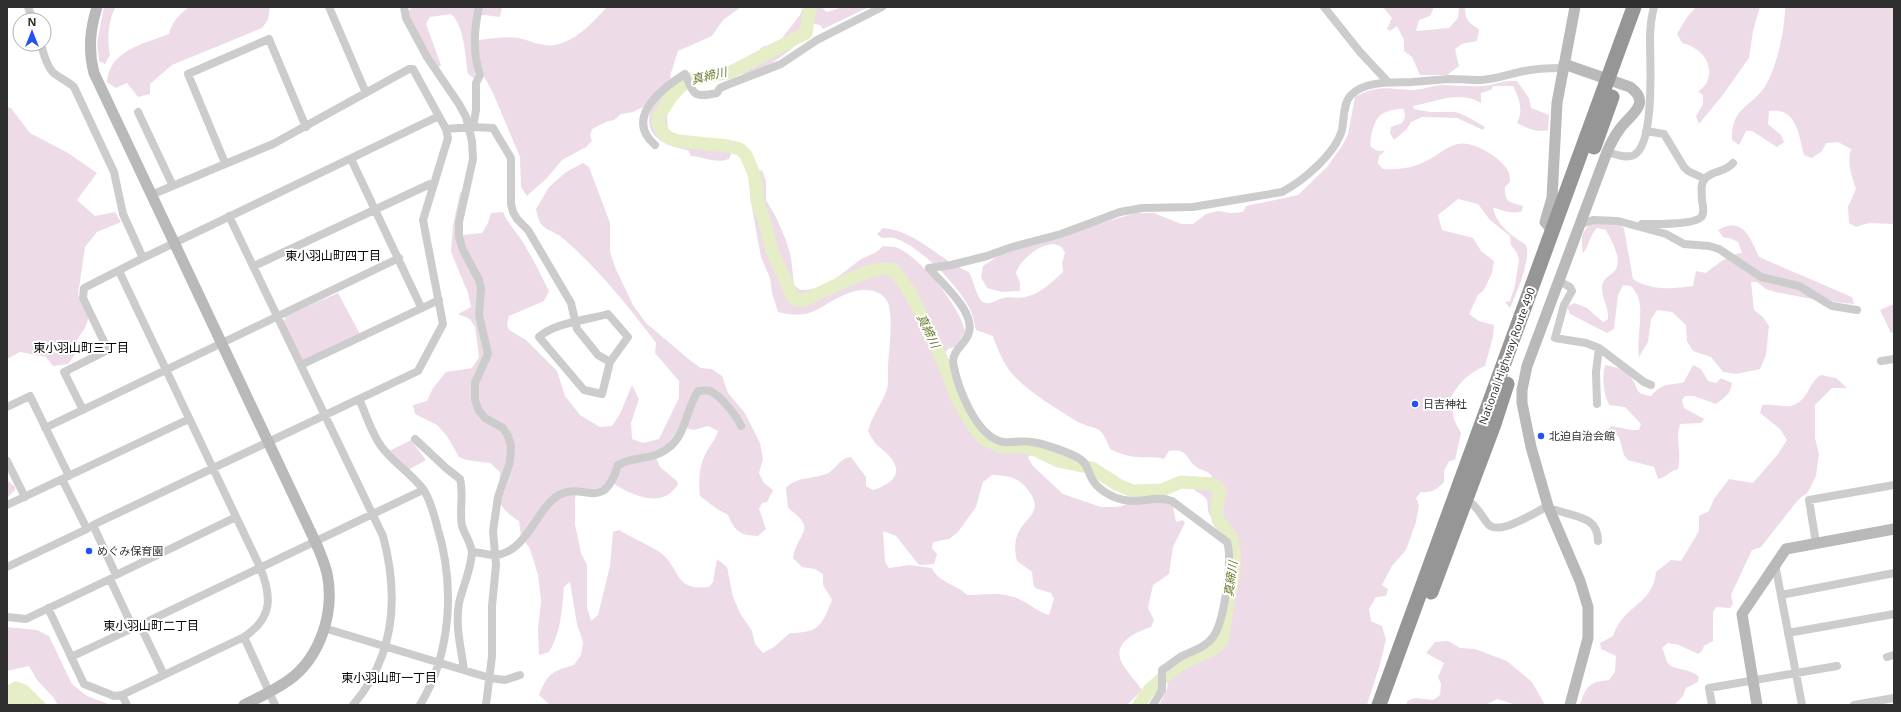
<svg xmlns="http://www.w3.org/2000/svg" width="1901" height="712" font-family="'Open Sans','Noto Sans JP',sans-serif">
	<rect width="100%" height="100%" fill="#fff"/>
	<!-- green -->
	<path fill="#eddce8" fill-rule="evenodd" d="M104 7H116C108 19 107 41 110 55L105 64 99 61 97 43Z
		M189 7H270L268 20 262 28 172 65 150 84V94L138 97 127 83 116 88 107 82C109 50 144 44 169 34 172 21 179 15 189 7Z
		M412 7H502L500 17 484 15 474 17 475 79 468 74C465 56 465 27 451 14L430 17 426 24 441 65 437 69 407 12Z
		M607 7H741L723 20 712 36 678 51 670 76 672 88 680 91 667 116 668 129 678 137 733 150 729 159C716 164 705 157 691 156L688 150C665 146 642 136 651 109L647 105 633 112 621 114 614 120 606 122 592 129 590 135 592 141 586 147 562 160 547 178 527 196 521 187 520 157 493 93 482 73 478 61 479 40C492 38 505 36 519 38 531 41 543 47 555 45 576 41 593 22 607 7Z
		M803 7H821L827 12 843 7H869L823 29 820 25 814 24C803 43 762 76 738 74L737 66 756 55 762 47 779 42 800 15Z
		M1383 7H1434L1430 16 1419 20 1416 31 1449 28 1458 18 1459 7H1465C1465 19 1468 23 1479 29L1477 41 1462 44 1455 49 1459 66 1447 75H1420L1412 57 1404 51V40L1397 26 1390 31 1387 29 1392 18Z
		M1696 7H1760L1753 31 1749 58 1722 96 1699 124 1696 116 1703 104V95L1698 92C1701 89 1705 86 1707 82 1715 63 1700 47 1682 43L1677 34 1687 17Z
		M1785 7H1894V224L1869 223 1856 227 1849 223 1848 207 1856 189C1851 175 1847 163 1851 149L1838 142 1826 143 1822 151 1812 158 1804 155C1799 135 1796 106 1769 111L1768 124 1781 135 1784 142 1777 147 1752 131H1746L1739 145 1732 140C1731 103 1756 108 1769 79 1778 60 1785 28 1785 7Z
		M1508 81H1517L1529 98 1531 108 1549 115 1548 130C1537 133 1527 128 1517 123 1524 109 1519 99 1513 86H1493L1491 90 1481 93V103C1459 90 1436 102 1413 106L1414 109 1430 112H1456L1468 117 1485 127 1483 130 1457 118 1422 117 1411 122 1407 129 1394 140 1390 133 1391 127 1402 123 1405 117 1404 109C1399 108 1387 111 1382 114 1374 119 1369 138 1371 147L1378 151H1385L1379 156 1378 164 1383 169C1399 170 1414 168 1428 160 1438 155 1447 146 1458 144 1473 140 1504 159 1509 173 1510 176 1510 180 1510 182L1505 187C1505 203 1509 202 1523 206L1522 211C1511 215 1504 210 1493 208 1496 222 1506 231 1517 239 1519 241 1523 242 1525 244 1534 253 1515 297 1510 308L1505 302 1510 301 1515 285 1519 260 1517 253 1511 245 1510 236 1490 220 1478 204 1458 199 1438 215 1442 230 1473 238 1481 251 1494 261 1492 273 1484 290 1478 295 1469 314 1479 321 1494 325 1493 337 1485 366C1467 374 1459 383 1450 399L1454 420 1461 433 1455 460 1449 461 1444 471V482C1437 490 1431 493 1421 492L1416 498 1419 505 1416 522 1406 550 1392 566 1382 585 1388 589 1386 596 1376 597 1369 609 1371 621 1382 626 1386 640 1380 664 1367 705H1159L1167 689 1168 680 1179 671 1222 650C1229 628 1246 565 1238 544 1236 541 1234 537 1232 533 1228 526 1216 526 1211 517 1203 505 1215 500 1195 491L1196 486 1206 485 1212 476C1207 470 1203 471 1198 468 1184 459 1190 448 1169 451L1164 459C1154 456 1147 458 1138 457 1128 457 1119 453 1110 449 1099 420 1096 433 1075 420 1057 409 1031 393 1017 379 1005 368 998 351 993 336L976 330C974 323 973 315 970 309 958 285 920 246 894 238 891 237 886 238 882 238L877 234 883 228C917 231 939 260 969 272 973 279 977 299 983 302 991 306 996 299 1003 298 1010 296 1018 299 1025 297 1040 294 1052 282 1063 272L1062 263 1065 253 1062 247C1059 246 1055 244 1053 244 1038 245 1020 260 1016 273L1020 283V291L1002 292 987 288 981 277 983 266 1001 254 1014 249 1065 237 1084 228 1136 213H1154L1181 224H1193L1206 214 1218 211 1231 213 1243 212 1246 206 1298 195 1327 167 1342 146 1348 134 1355 97C1378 84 1389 89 1413 90 1421 90 1431 86 1440 85 1455 85 1469 87 1484 86 1492 85 1500 82 1508 81Z
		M7 107 11 108 30 133 68 153 97 173 77 200 95 216 115 212 121 222 97 232 85 247 78 295 89 317 85 328 77 340 76 353 68 364 53 366 46 357 20 352 7 359Z
		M583 163 589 167 610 223V251L615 267 633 305 646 323 691 361 701 368 712 369 722 376 728 393 745 413 760 443 763 459 759 473 764 483 773 490 767 502 762 503 759 509 766 529 758 536C740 535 735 532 728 515L717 509 700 496C698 483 699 465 706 453 711 443 714 442 718 431L708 426 694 430 681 427 656 458 660 467 677 481 678 485C675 488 672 492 669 494 653 506 623 491 610 481 601 491 591 489 579 488L575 498V524L581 553 587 565V607L591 621 598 615 610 566 613 532 619 530C632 538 645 543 658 551 681 565 672 592 709 587L713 582 717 559 727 567 733 597 740 613 752 631 755 644 763 653 774 647 790 633C819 633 822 625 832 600L823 585V574L815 569 802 567 793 558C797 532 819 530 788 508L786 488C795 477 813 479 826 474 836 470 839 458 851 457L866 477V486L873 490C883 487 901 479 895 465 892 456 882 450 876 444 873 440 870 435 868 431 872 415 882 404 887 389 889 383 887 372 888 365 889 350 894 314 887 301 880 288 861 288 849 293 817 305 816 321 778 312L772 293 770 278 761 257 750 197 749 175 762 170 766 181V200L776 217 786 240 791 257 794 285 800 290C823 291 840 275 857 262 866 255 874 256 883 246 887 247 894 246 898 248 920 257 962 309 965 332L955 347 948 349 945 353 946 361 963 402 970 426 987 445 999 451 1013 453 1035 445 1083 463 1085 472 1061 466 1036 455 1029 456 1028 458 1033 466 1063 494 1101 507H1116L1130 504 1133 497 1102 483 1095 473 1098 469 1112 473 1130 485 1148 487 1166 493 1173 506 1176 522 1183 520 1185 523 1173 547 1169 574 1153 585 1148 608 1154 620 1151 627C1135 632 1110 644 1123 665 1128 673 1136 681 1142 690L1127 705H550L539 695C547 674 552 671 574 665L581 655 583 642 577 624 570 582 564 587C562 609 561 633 549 652L539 655 538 629 541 600 538 575 530 549 521 536 519 521C494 505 499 499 500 472L490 463 466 460 459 457 447 436 437 425 415 414 413 405 427 401 433 388 446 372 472 368 479 357 475 327 470 319 458 314 471 307 468 293 451 252 453 225 460 193 464 190 462 201 463 235 482 233 488 223 491 213 503 212C508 224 517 232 524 244 533 259 541 275 549 291L544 301 509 316 507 324 509 330 526 340 557 371 565 396 580 415 600 427 612 426 620 414 632 385 639 399 631 423 632 439 643 443 659 439 679 398V381L655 353 656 343C629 307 599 270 565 240 551 227 540 234 536 209L549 187 566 172ZM992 475C1009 476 1017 476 1028 490 1046 514 1023 517 1017 536 1014 545 1015 552 1017 561L1032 572 1033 582 1035 588 1051 593 1054 599 1049 615C1035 611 1025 599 1010 596 996 592 982 595 967 595 958 585 937 582 932 568L909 565 889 568 885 562 883 531 896 536 919 565 934 564 937 554 932 548 933 542 949 539 958 532 976 507 983 482Z
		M1594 222 1618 224 1624 228 1633 279C1651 291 1672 289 1693 286L1696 271 1706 273C1716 265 1729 254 1742 253L1738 242 1732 239 1723 237 1718 230C1743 216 1750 237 1759 257L1852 297 1854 304 1835 302 1820 296 1812 299 1775 292 1766 289 1757 282H1751L1754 310 1763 317 1769 326 1766 355 1760 369 1736 374 1723 372 1711 357 1693 351 1687 341 1686 325 1672 312 1657 310 1651 319 1648 342 1639 357C1636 340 1644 312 1638 297 1637 293 1633 289 1631 286L1623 285 1618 295 1614 329 1607 333 1570 314 1567 306 1575 303 1587 308 1603 322 1608 319C1609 308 1602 299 1602 288 1602 277 1612 276 1616 269 1622 257 1611 240 1606 230L1597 228C1588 238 1590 245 1583 253 1581 237 1580 232 1594 222Z
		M338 293 360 334 302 362 284 322 286 316Z
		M1894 304V332L1891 333 1880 310Z
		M1605 365C1616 367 1626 369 1632 379 1640 390 1633 393 1651 396 1663 382 1669 386 1684 382L1693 365 1701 369 1708 381 1716 383 1721 378 1732 383C1731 394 1724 398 1716 404L1694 396H1685L1682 400 1684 408 1704 419 1701 423 1680 424C1675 440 1682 452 1678 469 1670 471 1665 478 1658 479L1654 467 1628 460 1624 455 1619 437 1608 430 1611 426 1632 430H1639L1641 424 1625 407 1609 405C1603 392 1602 379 1605 365Z
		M1821 375 1836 378 1847 388H1832L1815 405V438L1819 454 1816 476 1808 492 1798 500 1761 547 1752 550 1731 595 1733 604 1730 608 1716 607 1713 613V641L1704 646 1702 651 1698 654 1679 645 1668 643 1662 648C1665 653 1665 659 1668 663 1672 670 1691 668 1699 677L1698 682 1686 688 1683 696 1674 705H1580C1586 686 1589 682 1609 680L1615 672 1616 656 1601 649 1600 643 1613 636C1623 605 1653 605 1656 572L1671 560 1681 561 1699 531V516L1709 511 1714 499 1729 479 1753 483 1778 454 1787 440 1780 429 1760 413 1762 405C1770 404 1786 407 1791 406 1810 400 1807 383 1821 375Z
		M411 440 426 460 408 470 389 451Z
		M7 480 15 487V490L7 498Z
		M7 627 37 630 49 636 72 684 87 696 111 705H58L53 697 37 680 29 666 7 671Z
		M1448 641 1460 648 1475 649 1507 661 1532 682 1545 705H1517L1497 699 1486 705H1407V701L1415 698 1433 700 1440 695 1441 684 1438 677 1444 663 1426 653 1435 642Z"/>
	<!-- water -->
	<path fill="#e5eec7" d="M15 681 27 685 47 705H7V686Z"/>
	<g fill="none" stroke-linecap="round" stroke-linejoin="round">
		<!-- river -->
		<path stroke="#e5eec7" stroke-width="13" d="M810 7 806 33 731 72 687 80 671 97 659 116 658 123 663 133 669 138 678 141 728 146 740 149 746 155 754 174 759 207 764 219 772 251 794 299 801 300 807 299C826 291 876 262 894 270L910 292 944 364 956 396 973 426 985 440 999 446 1031 448 1058 461 1092 468 1118 485 1133 491 1162 490 1181 482 1212 484 1220 490 1217 508 1218 520 1233 540 1235 564 1222 640 1215 648 1187 661 1168 674 1150 689 1139 705"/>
		<!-- street -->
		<path stroke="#ccc" stroke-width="8" d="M28 7 33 20
			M329 7 366 93
			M404 7 406 18 427 57 459 104 466 117 472 141 473 159 459 222V237L463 250 479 280 481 289 479 315 488 354 475 383V400L479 411 485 418 503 428 508 436 511 446 510 462 498 497 493 531 496 565 492 606V656L486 705
			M1324 7 1360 52 1388 82
			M41 44C43 52 47 69 55 74 61 79 68 81 74 87L114 172 123 214 143 258
			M138 112 173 186
			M473 127 493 128 511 158V204L513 212 517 219 528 230 571 303 577 329 598 355 610 362
			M446 129 473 127 476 110V83L480 75C473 54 474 29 479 7
			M1646 131 1664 134 1684 167 1688 171 1705 179
			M655 145C624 118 661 89 685 74 694 95 693 98 717 93L720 88 727 85 781 64 817 40 882 7
			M1607 152C1615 154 1626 159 1634 155 1655 144 1650 62 1650 40 1650 29 1651 18 1654 7
			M351 159 421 307
			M225 163 188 74 269 39 306 127
			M151 195 273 144 409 69H413L446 129 448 138 423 220 443 324 418 371 93 525 116 575 236 517
			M229 216 383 536C399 596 395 656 353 705
			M1642 224C1652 224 1697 225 1702 216 1704 212 1703 205 1702 201 1702 194 1700 185 1704 180 1711 170 1725 173 1733 163
			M1579 225 1593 220 1618 221 1666 234 1684 244 1709 246 1719 249 1761 277 1799 286 1832 306 1857 310
			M254 266 430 184H434
			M929 268 951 265 987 256 1012 247 1061 234 1120 212 1142 208 1193 207 1282 192C1303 181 1335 154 1342 130 1344 120 1343 103 1351 95 1366 80 1394 83 1412 82 1424 81 1436 80 1449 79 1460 79 1471 80 1482 80 1496 79 1510 74 1524 71 1537 68 1550 68 1563 68
			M929 268C941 283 978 313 968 335 964 345 953 350 953 362 957 386 976 438 1004 442 1013 443 1023 440 1032 442 1042 443 1071 453 1080 459 1088 464 1088 472 1092 479 1098 490 1113 498 1124 500 1141 504 1154 495 1172 501L1227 542C1233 559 1224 623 1213 637 1206 647 1193 651 1182 656 1175 660 1169 666 1162 670V690L1153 705
			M1559 281 1570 287 1572 291 1564 305 1555 338 1586 343 1599 348 1644 382 1651 385
			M608 314 628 337 610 362 602 394 584 390 539 337C554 323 587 320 608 314Z
			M1881 361 1894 359
			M301 365 439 300
			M359 399C366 414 371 432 381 446 392 462 411 473 423 489 430 499 434 514 437 526 455 584 452 652 420 705
			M1597 404 1596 372 1599 348
			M7 407 30 396 69 476
			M83 410 64 372 108 350 83 298 84 288 143 258 439 116
			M45 428 399 258
			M415 439 446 468 460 479C464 494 459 511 462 526 465 535 471 543 472 552 481 552 489 556 496 555 527 552 537 507 559 495 585 481 603 514 618 465 631 457 646 460 660 453 687 441 684 412 698 391 702 391 706 390 710 391 720 395 737 416 741 426
			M7 461 25 497
			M1462 498C1478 505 1479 513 1488 524 1499 537 1537 511 1548 506
			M7 505 189 419
			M1550 511 1556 510C1575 517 1598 516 1598 541
			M1816 543 1809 500 1894 485
			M1775 564 1802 705
			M7 567 87 529 62 479
			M1781 595 1894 573
			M48 608 84 684 114 696 122 695 244 637C273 618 272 597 260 567L119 271
			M7 617 26 619 110 579 133 628 71 657
			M324 628 490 678 505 680 520 675
			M1788 633 1894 614
			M244 637 275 705
			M1887 657 1894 655
			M464 670C461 647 455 627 459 603 463 586 471 570 472 552
			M163 673 140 625 423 490
			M122 695 127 705
			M1712 705 1709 688 1837 666
			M1854 705 1894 698"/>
		<!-- secondary -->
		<path stroke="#b9b9b9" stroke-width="11" d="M97 7C90 30 88 50 94 73L315 541C320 552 324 562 327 573 335 611 321 657 289 680 275 690 260 697 244 705
			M1564 64 1630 87C1653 104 1629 115 1619 130 1614 137 1610 145 1607 152L1527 366 1522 390V403L1531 447 1548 506 1580 581 1588 607V638L1570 705
			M1553 231 1545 222 1552 198 1557 103 1575 7
			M1757 705 1742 614 1786 549 1894 529"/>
		<!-- highway -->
		<path stroke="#969696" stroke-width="15" d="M1594 147 1612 97
			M1431 592 1494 424 1507 384
			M1379 705 1634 7"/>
	</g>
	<!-- markers -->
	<g fill="#2552f2" stroke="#fff" stroke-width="1.5">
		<circle cx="1415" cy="404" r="4"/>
		<circle cx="1541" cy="436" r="4"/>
		<circle cx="89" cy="551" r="4"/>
	</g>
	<g text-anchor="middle" stroke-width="4" stroke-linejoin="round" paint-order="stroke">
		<!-- street labels -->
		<g font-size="11" fill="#2f2f2f" stroke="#fff">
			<text transform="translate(1507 356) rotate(-70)" y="4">National Highway Route 490</text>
		</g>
		<!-- poi labels -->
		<g font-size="11" fill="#2f2f2f" stroke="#fff" text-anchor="start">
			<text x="1423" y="408">日吉神社</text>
			<text x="1549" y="440">北迫自治会館</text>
			<text x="97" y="555">めぐみ保育園</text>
		</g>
		<!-- water labels -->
		<g font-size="12" font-style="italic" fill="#6a7c2f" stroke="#fff">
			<text transform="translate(709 76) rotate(-13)" y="4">真締川</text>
			<text transform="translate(928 331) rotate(64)" y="4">真締川</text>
			<text transform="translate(1231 579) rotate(-83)" y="4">真締川</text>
		</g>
		<!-- neighbourhood labels -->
		<g font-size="12" fill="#000" stroke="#fff">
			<text x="333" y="260">東小羽山町四丁目</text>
			<text x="81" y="352">東小羽山町三丁目</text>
			<text x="151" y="630">東小羽山町二丁目</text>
			<text x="389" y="682">東小羽山町一丁目</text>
		</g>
	</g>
	<!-- border -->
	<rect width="1901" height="712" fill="none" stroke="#2f2f2f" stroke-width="16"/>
	<!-- north arrow -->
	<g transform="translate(32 32)"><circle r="19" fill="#ffffff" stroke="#acacac"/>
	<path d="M0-3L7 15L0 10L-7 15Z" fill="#2552f2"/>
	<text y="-6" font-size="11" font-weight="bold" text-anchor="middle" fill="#2f2f2f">N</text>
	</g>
</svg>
